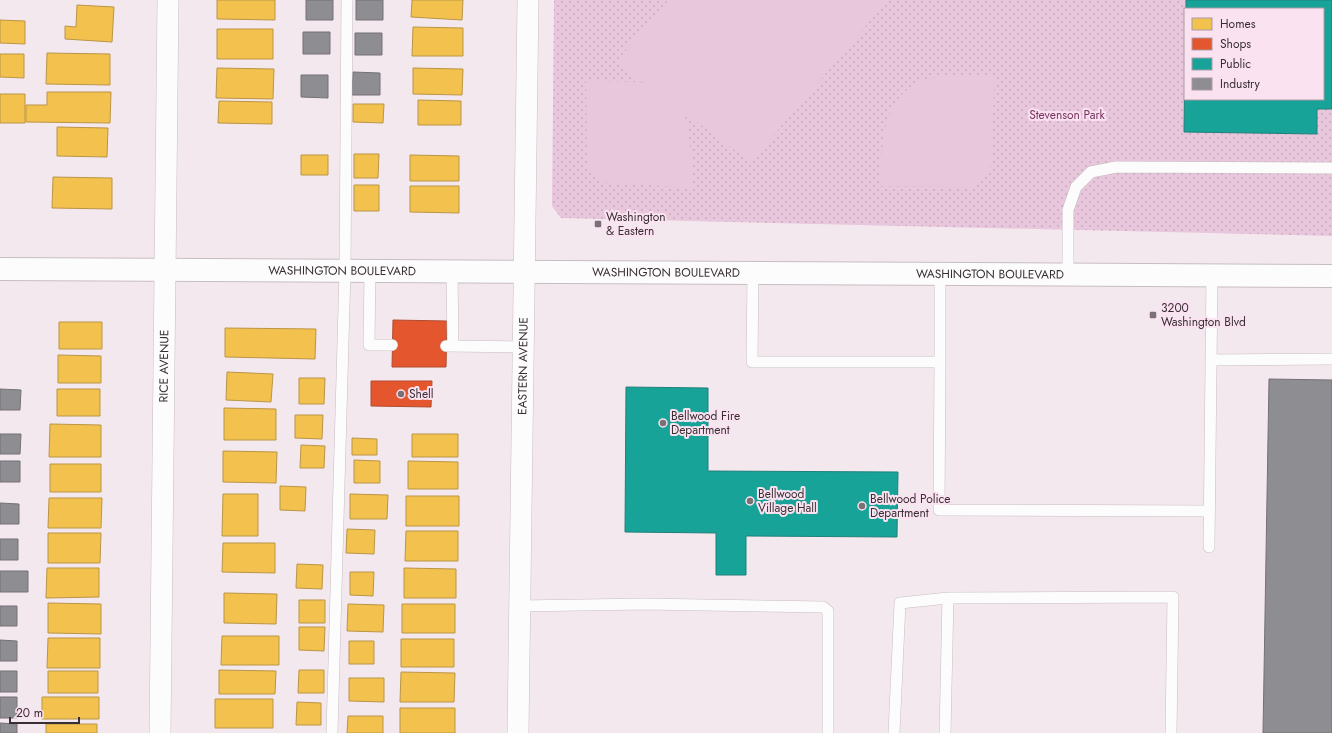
<svg xmlns="http://www.w3.org/2000/svg" width="1332" height="733" font-family="Jost,sans-serif">
	<defs>
		<pattern id="park-dots" width="8" height="8" patternUnits="userSpaceOnUse"><rect width="8" height="8" fill="#e8c6db"/><path d="M2 2h.1M6 6h.1" fill="none" stroke="#c8aabd" stroke-width="1.8" stroke-linecap="round"/></pattern>
	</defs>
	<rect width="100%" height="100%" fill="#f4e8ef"/>
	<!-- park -->
	<path fill="url(#park-dots)" fill-rule="evenodd" d="M554 0H1332V236L561 218 552 206ZM1185 9H1323V99H1185Z"/>
	<!-- pitch -->
	<path fill="#e8c6db" d="M668 0H888L751 162 682 111 688 123 691 157V188L601 182 587 167 586 81 637 82 646 85 616 62Z
		M956 76 995 77 990 173 974 187 881 186C881 147 881 94 926 79 935 76 947 77 956 76Z"/>
	<!-- homes -->
	<path fill="#f2c14e" stroke="#ba9546" d="M217 0H275V20L217 19Z
		M412 0H463L462 20 411 17Z
		M77 5 114 7 112 42 65 39V26L76 27Z
		M0 20 25 21V44L0 43Z
		M413 27 463 28V56H412Z
		M217 29H273V59H217Z
		M47 53 110 54V85L46 84Z
		M0 54H24V78L0 77Z
		M217 68 274 69 273 99 216 98Z
		M413 68 463 69 462 95 413 94Z
		M47 92H111L110 123 26 122V105H47Z
		M0 94H25V123H0Z
		M418 100 461 101V125H418Z
		M219 101 272 102V124L218 123Z
		M353 104H384L383 123 353 122Z
		M57 127 108 128 107 157 57 156Z
		M354 154H379L378 178H354Z
		M301 155H328V175H301Z
		M410 155 459 156V181H410Z
		M53 177 112 178V209L52 208Z
		M354 185H379V211H354Z
		M410 186H459V213L410 212Z
		M59 322H102V349H59Z
		M225 328 316 329 315 359 225 357Z
		M58 355 101 356V383H58Z
		M227 372 273 374 271 402 226 400Z
		M299 378H325L324 404H299Z
		M57 389H100V416H57Z
		M224 408 276 409V440H224Z
		M295 415H323L322 439 295 438Z
		M50 424 101 425V457H49Z
		M412 434H458V457H412Z
		M352 438 377 439V455H352Z
		M301 445 325 446 324 468H300Z
		M223 451 277 452 276 483 223 482Z
		M354 460 380 461V483H354Z
		M408 461 458 462V489H408Z
		M50 464H101V492H50Z
		M280 486 306 487 305 511 280 510Z
		M223 494H258V536H222Z
		M350 494 388 495 387 519H350Z
		M406 496H459V526H406Z
		M49 498H102L101 528H48Z
		M347 529 375 530 374 554 346 553Z
		M406 531H458V561H405Z
		M48 533H101L100 563H48Z
		M223 543H275V573L222 572Z
		M297 564 323 565 322 589 296 588Z
		M47 568H99V597L46 598Z
		M404 568 456 569V598H404Z
		M350 572H374L373 596 350 595Z
		M224 593 277 594 276 624 224 623Z
		M299 600H325V623H299Z
		M48 603 101 604V634L48 633Z
		M348 604 384 605 383 632 347 631Z
		M402 604H455V633H402Z
		M299 627H325L324 651 299 650Z
		M222 636H279V665H221Z
		M48 638H100V668H47Z
		M401 639H454V667H401Z
		M349 641H374V664H349Z
		M219 670 276 671 275 694H219Z
		M299 670H324V693H298Z
		M48 671H98V693H48Z
		M401 672 455 673 454 702H400Z
		M349 678H384V702L349 701Z
		M42 697H99V719H42Z
		M215 699H273V728H215Z
		M297 702 321 703V725H296Z
		M400 708H455V733H400Z
		M348 716H383V733H347Z
		M46 724H97V733H46Z"/>
	<!-- shops -->
	<path fill="#e4572e" stroke="#b04b30" d="M393 320 447 321 446 367H392Z
		M371 381H432L431 407 371 406Z"/>
	<!-- public -->
	<path fill="#17a398" stroke="#21807a" d="M1186 0H1332V109H1317V134L1184 132 1185 48V99H1323V9H1186Z
		M626 387 708 388V471L898 472 897 537 746 536V575H716V533L625 532Z"/>
	<!-- industry -->
	<path fill="#8d8d92" stroke="#747176" d="M306 0H333V20H306Z
		M356 0H383V20H356Z
		M303 32H330V54H303Z
		M355 33H382V55H355Z
		M353 72 380 73V95H352Z
		M301 75H328V98L301 97Z
		M1269 379 1332 380V733H1263Z
		M0 389 21 390 20 410H0Z
		M0 434H21L20 454H0Z
		M0 461H20V482H0Z
		M0 503 19 504V524H0Z
		M0 539H18V560H0Z
		M0 571H28V592H0Z
		M0 606H17V626H0Z
		M0 640 17 641V661H0Z
		M0 671H17V692H0Z
		M0 697H17V718H0Z
		M0 723 17 724V733H0Z"/>
	<g fill="none" stroke-linecap="round" stroke-linejoin="round">
		<defs>
			<path id="service" d="M370 271 369 345H392
				M452 271 453 346
				M753 273 752 362H940V274
				M1068 275V210L1076 187 1091 172 1116 167 1332 168
				M446 346 523 347
				M1211 360 1332 359
				M940 362 939 510 1210 511
				M1209 547 1212 275
				M519 606 645 604 823 607 828 611V733
				M332 733 345 271 347 0
				M894 733 900 603 948 598
				M945 733 948 598 1173 597 1171 733"/>
			<g id="minor">
				<path id="s1" d="M160 733 168 0"/>
				<path id="s2" d="M518 733 528 0"/>
			</g>
			<g id="tertiary">
				<path id="s3" d="M0 269 1332 276"/>
			</g>
		</defs>
		<!-- service casing -->
		<use href="#service" stroke="#c6bdc2" stroke-width="12"/>
		<!-- minor casing -->
		<use href="#minor" stroke="#c6bdc2" stroke-width="22"/>
		<!-- tertiary casing -->
		<use href="#tertiary" stroke="#c6bdc2" stroke-width="24"/>
		<!-- service -->
		<use href="#service" stroke="#fdfcfd" stroke-width="11"/>
		<!-- minor -->
		<use href="#minor" stroke="#fdfcfd" stroke-width="21"/>
		<!-- tertiary -->
		<use href="#tertiary" stroke="#fdfcfd" stroke-width="22"/>
	</g>
	<!-- markers -->
	<g fill="#7a7075" stroke="#fae2f0" stroke-width="1.5">
		<rect x="594" y="220" width="8" height="8" rx="2"/>
		<rect x="1149" y="311" width="8" height="8" rx="2"/>
		<circle cx="401" cy="394" r="4"/>
		<circle cx="663" cy="423" r="4"/>
		<circle cx="750" cy="501" r="4"/>
		<circle cx="862" cy="506" r="4"/>
	</g>
	<g text-anchor="middle" stroke-width="4" stroke-linejoin="round" paint-order="stroke">
		<!-- park labels -->
		<g font-size="12" fill="#783362" stroke="#fae2f0">
			<text x="1067" y="119">Stevenson Park</text>
		</g>
		<!-- poi labels -->
		<g font-size="12" fill="#382f34" stroke="#fae2f0" text-anchor="start">
			<text x="606" y="221">Washington<tspan x="606" dy="14">&amp; Eastern</tspan></text>
			<text x="1161" y="312">3200<tspan x="1161" dy="14">Washington Blvd</tspan></text>
			<text x="409" y="398">Shell</text>
			<text x="671" y="420">Bellwood Fire<tspan x="671" dy="14">Department</tspan></text>
			<text x="758" y="498">Bellwood<tspan x="758" dy="14">Village Hall</tspan></text>
			<text x="870" y="503">Bellwood Police<tspan x="870" dy="14">Department</tspan></text>
		</g>
		<!-- street labels -->
		<g font-size="12" fill="#382f34" stroke="#fae2f0">
			<text dy="4" stroke="none"><textPath href="#s3" startOffset="342">WASHINGTON BOULEVARD</textPath></text>
			<text dy="4" stroke="none"><textPath href="#s3" startOffset="666">WASHINGTON BOULEVARD</textPath></text>
			<text dy="4" stroke="none"><textPath href="#s3" startOffset="990">WASHINGTON BOULEVARD</textPath></text>
			<text dy="4" stroke="none"><textPath href="#s1" startOffset="367">RICE AVENUE</textPath></text>
			<text dy="4" stroke="none"><textPath href="#s2" startOffset="367">EASTERN AVENUE</textPath></text>
		</g>
	</g>
	<!-- legend -->
	<rect x="1184" y="8" width="140" height="92" fill="#fae2f0" stroke="#ac9aa5"/>
	<rect x="1192" y="18" width="20" height="12" fill="#f2c14e" stroke="#ac9aa5"/>
	<text x="1220" y="28" font-size="12" fill="#382f34">Homes</text>
	<rect x="1192" y="38" width="20" height="12" fill="#e4572e" stroke="#ac9aa5"/>
	<text x="1220" y="48" font-size="12" fill="#382f34">Shops</text>
	<rect x="1192" y="58" width="20" height="12" fill="#17a398" stroke="#ac9aa5"/>
	<text x="1220" y="68" font-size="12" fill="#382f34">Public</text>
	<rect x="1192" y="78" width="20" height="12" fill="#8d8d92" stroke="#ac9aa5"/>
	<text x="1220" y="88" font-size="12" fill="#382f34">Industry</text>
	<!-- scale -->
	<path d="M10 717v6h69v-6" fill="none" stroke="#382f34" stroke-width="2"/>
	<text x="16" y="717" font-size="12" fill="#382f34" stroke="#fae2f0" stroke-width="3" paint-order="stroke">20 m</text>
</svg>
